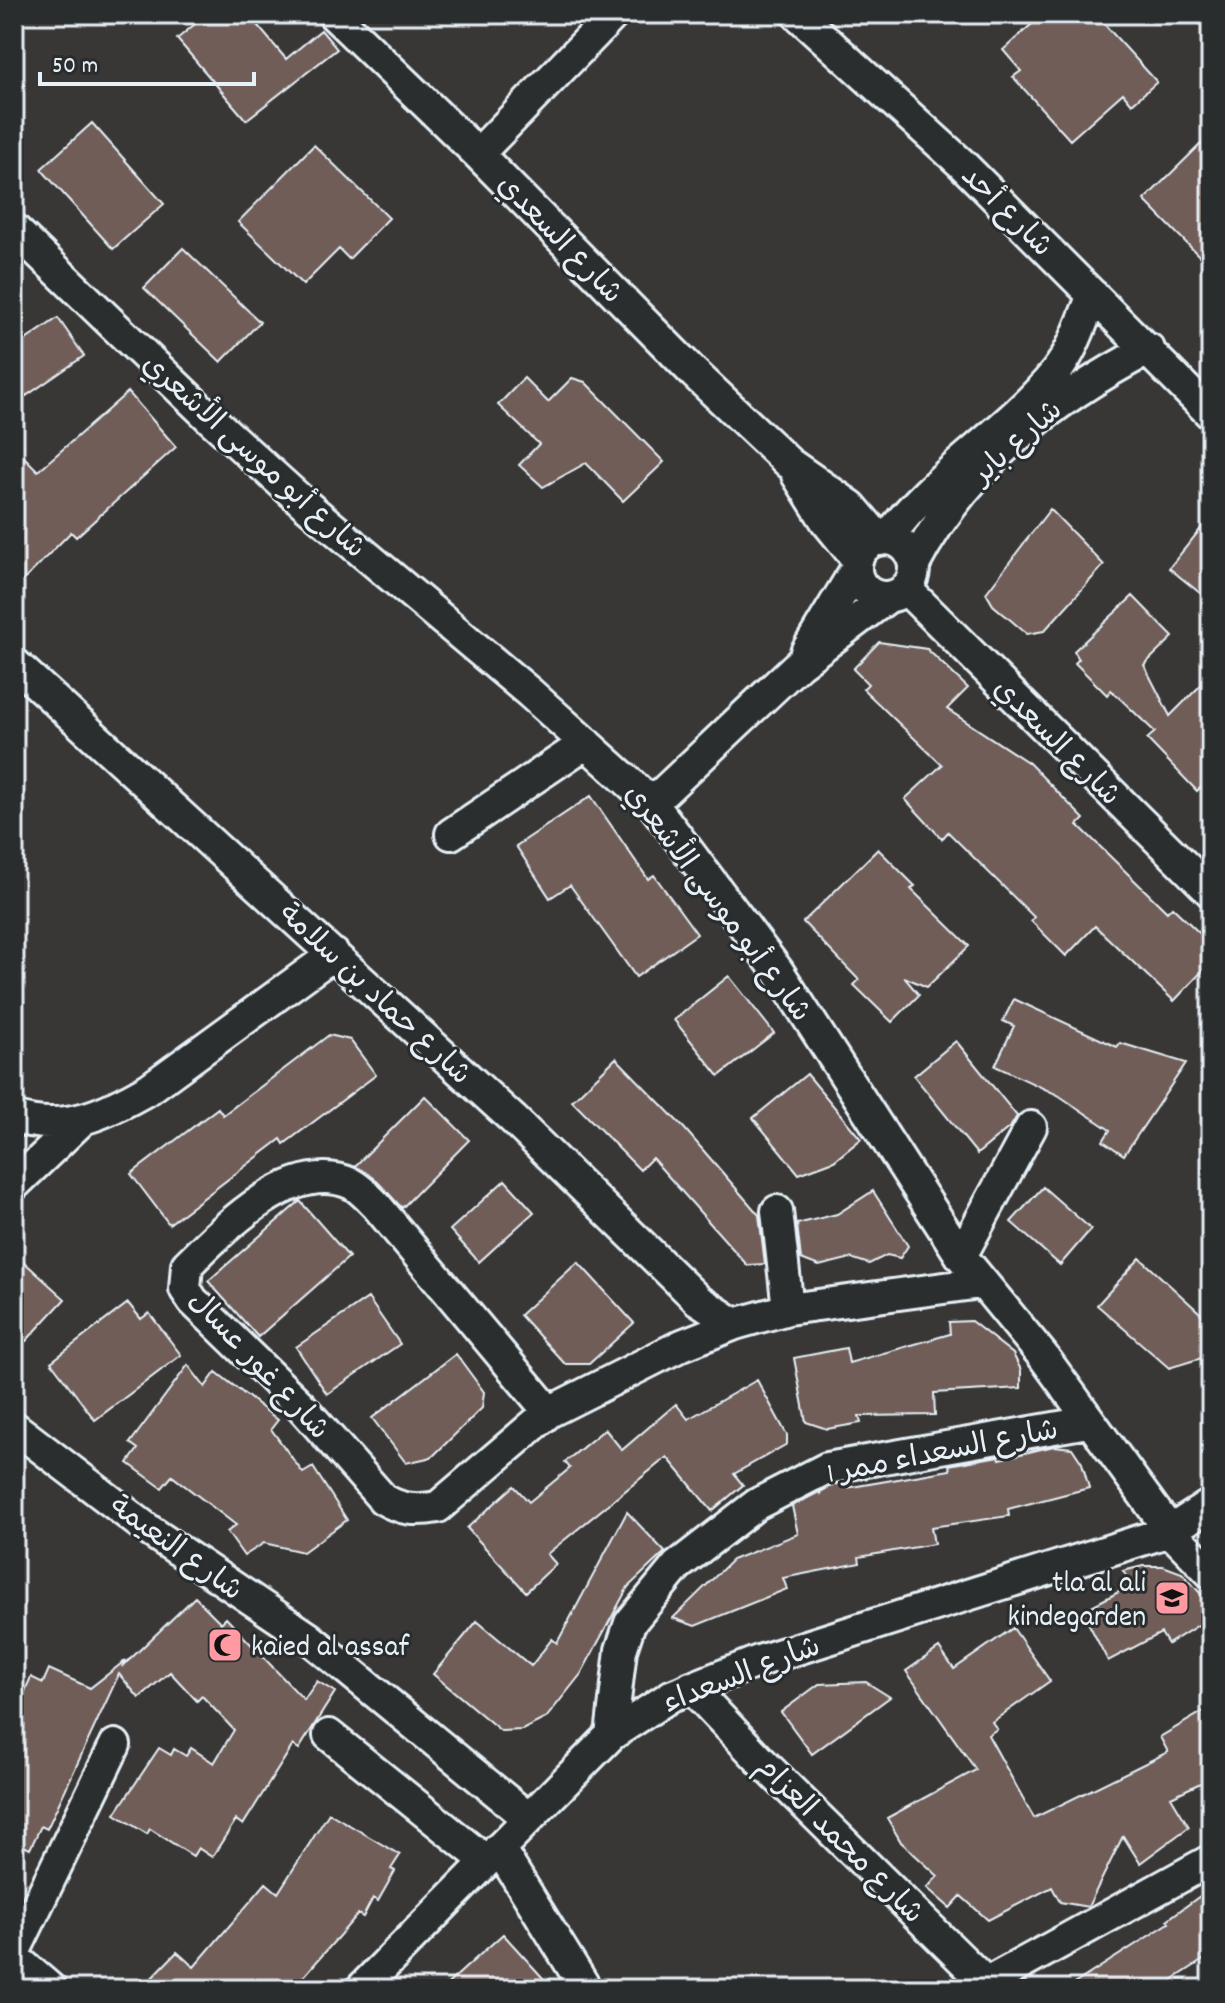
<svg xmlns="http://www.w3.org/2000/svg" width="1225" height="2003" font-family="Dekko,'Playpen Sans Arabic',sans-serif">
	<rect width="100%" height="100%" fill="#383736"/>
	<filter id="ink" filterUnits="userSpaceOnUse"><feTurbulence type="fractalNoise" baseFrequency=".0125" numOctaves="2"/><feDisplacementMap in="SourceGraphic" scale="16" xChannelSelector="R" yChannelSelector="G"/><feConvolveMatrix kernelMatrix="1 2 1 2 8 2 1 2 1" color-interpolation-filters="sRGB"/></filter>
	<g filter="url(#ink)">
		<!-- building -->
		<path fill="#6f5d58" stroke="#e8f1f8" stroke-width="2" d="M207 14H248L286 59 321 30 337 49 246 120 177 39Z
			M1043 14H1095L1157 82 1132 104 1123 93 1070 140 1013 77 1021 71 1003 50Z
			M92 123 164 204 113 249 41 169Z
			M1211 134V268L1144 200Z
			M314 145 389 218 349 259 339 249 303 285 238 222Z
			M183 248 260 322 221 362 144 288Z
			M58 318 84 356 26 396 14 378V348Z
			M524 378 548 402 572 378 585 382 664 462 623 501 586 463 543 487 519 465 539 444 498 405Z
			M128 392 176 447 76 537 71 532 14 590V447L38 471Z
			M1050 509 1104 565 1044 631 1027 634 993 605 986 593Z
			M1211 516V602L1169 568Z
			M1133 596 1173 637 1144 665 1170 716 1211 675V777L1197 791 1147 739 1155 732 1111 690 1107 695 1075 663 1079 659 1074 651Z
			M879 642 927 649 968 688 947 709 1029 763 1084 819 1078 825 1167 912 1172 907 1211 944V962L1174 1001 1095 926 1066 956 1031 921 1034 917 948 832 942 839 905 799 942 765 863 689 868 684 853 669Z
			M591 796 648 879 654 875 697 934 636 977 570 885 550 898 516 846Z
			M878 849 915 886 911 889 969 946 927 987 904 977 919 995 892 1022 854 985 859 980 803 922Z
			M729 976 774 1033 719 1076 674 1020Z
			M1014 999 1117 1047 1120 1043 1186 1063 1124 1155 1103 1141 1110 1130 1058 1095 995 1066 1014 1026 1003 1021Z
			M329 1035 350 1040 376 1075 284 1144 281 1139 169 1224 131 1174 218 1108 223 1115Z
			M956 1041 1017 1116 1011 1126 977 1154 914 1076Z
			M616 1058 684 1128 759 1215 765 1264 747 1265 652 1158 640 1170 572 1101Z
			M807 1074 861 1139 834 1161 799 1174 753 1118Z
			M425 1096 469 1140 402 1208 374 1178 355 1166Z
			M505 1180 534 1212 479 1262 450 1230Z
			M1043 1187 1091 1229 1060 1265 1011 1222Z
			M873 1191 908 1246 900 1258 887 1255 869 1264 851 1258 819 1266 801 1259 797 1224 837 1214Z
			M300 1201 349 1257 258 1337 208 1281Z
			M14 1253 65 1299 26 1341 14 1331Z
			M1140 1258 1211 1323V1351L1205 1357 1169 1368 1097 1305Z
			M578 1262 634 1323 589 1364H565L520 1315Z
			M368 1298 400 1344 327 1394 296 1347Z
			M128 1303 141 1319 149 1313 181 1355 95 1420 51 1362Z
			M971 1321 1013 1354 1021 1370V1388L934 1393 935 1415 859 1416 861 1423 827 1429 806 1422 794 1358 846 1348 849 1363 950 1334 949 1322Z
			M456 1354 484 1392 482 1408 432 1457 406 1463 372 1418Z
			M188 1365 205 1387 216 1372 278 1420 271 1429 303 1473 313 1467 347 1520 303 1552 264 1543 244 1556 227 1532 236 1525 172 1476 162 1488 128 1463 138 1449 130 1443Z
			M757 1380 787 1435V1444L734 1474 743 1485 712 1511 667 1457 547 1554 556 1564 526 1592 467 1528 514 1486 529 1502 570 1468 565 1462 605 1429 622 1450 676 1404 688 1419Z
			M1054 1446 1072 1448 1082 1463 1089 1488 1008 1509 1009 1516 931 1527 934 1544 859 1557 860 1563 783 1578 787 1589 695 1626 673 1618 732 1560 798 1534 792 1506 819 1492 821 1495 820 1492 833 1485 845 1483 846 1488 950 1470 949 1465 999 1456 1000 1459Z
			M627 1512 665 1552 628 1587 581 1674 546 1718 522 1730 501 1731 433 1674 477 1621 531 1666 552 1639 557 1643Z
			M1143 1566H1163L1182 1573 1211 1605V1617L1168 1644 1161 1633 1108 1661 1082 1611 1132 1585 1123 1571Z
			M195 1597 221 1623 226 1618 304 1700 317 1681 335 1692 299 1749 293 1745 243 1825 236 1820 212 1857 198 1848 193 1856 150 1829 147 1834 115 1814 159 1748 171 1755 174 1749 186 1756 191 1748 214 1763 234 1730 202 1696 197 1701 170 1672 139 1698 119 1674 47 1829 41 1826 30 1849 14 1842V1689L24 1693 31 1677 43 1683 49 1669 90 1688 126 1660 122 1667Z
			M1013 1628 1050 1681 992 1722 997 1729 988 1735 1034 1818 1168 1752 1160 1737 1211 1707V1778L1171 1797 1189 1827 1140 1863 1123 1836 1088 1907 1060 1902 1052 1887 988 1920 961 1896 950 1908 927 1888 938 1876 901 1842 887 1818 976 1770 906 1671 939 1648 954 1669Z
			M866 1682 890 1697 812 1754 781 1712 819 1684Z
			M329 1813 400 1855 391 1869 395 1871 378 1901 373 1898 363 1917 358 1914 293 1989H141L177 1952 194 1967 266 1883 278 1893Z
			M1211 1888V1955L1158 1989H1066L1169 1923 1167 1920Z
			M503 1934 553 1989H442Z"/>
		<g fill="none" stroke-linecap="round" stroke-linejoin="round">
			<defs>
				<path id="minor" d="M333 14 478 154 694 373 789 463 851 506 880 540
					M797 14 961 163 1211 414
					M478 154 614 14
					M14 229 212 420 306 505 530 693 652 803 778 971 961 1256 1043 1356 1170 1531 1211 1573
					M797 475 826 521 857 559
					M856 568a29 29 0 1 1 58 0a29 29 0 1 1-58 0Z
					M887 539C933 474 1006 434 1056 372 1074 349 1082 321 1093 295
					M914 565C965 466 1052 400 1149 349
					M906 589 1211 892
					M806 652 856 569
					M14 663 514 1120 698 1300 735 1324
					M652 803 799 664 888 597
					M451 834 586 743
					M14 1117C65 1134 107 1113 150 1088L334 954
					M14 1185 81 1121
					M777 1211 788 1309
					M961 1256 1031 1127
					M549 1412 376 1205C369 1198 361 1189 352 1184 294 1157 225 1227 187 1265L185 1289 193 1301 301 1406 383 1499C401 1510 417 1511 438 1507L549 1412 682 1345 735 1324 788 1309 981 1283
					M14 1427 150 1531 309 1638 527 1817
					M691 1687 762 1762 992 1989
					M329 1735 486 1861
					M611 1735 621 1650 630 1623 677 1566 757 1504 827 1468 1088 1422
					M499 1848 586 1989
					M14 1953 115 1745
					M14 1957 51 1989
					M361 1989 611 1735 671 1696 759 1661 1170 1531 1211 1504
					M976 1989 1211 1860"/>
			</defs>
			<!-- minor casing -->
			<use href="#minor" stroke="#e8f1f8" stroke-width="36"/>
			<!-- minor -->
			<use href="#minor" stroke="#2a2d2e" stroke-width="30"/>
		</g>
	</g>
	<!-- icons -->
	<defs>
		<symbol id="school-square" viewBox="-11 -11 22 22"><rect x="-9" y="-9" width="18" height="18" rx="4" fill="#ff9aa2" stroke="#2a2d2e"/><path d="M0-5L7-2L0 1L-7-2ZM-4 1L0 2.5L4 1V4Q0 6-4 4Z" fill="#111"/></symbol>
		<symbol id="mosque-square" viewBox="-11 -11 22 22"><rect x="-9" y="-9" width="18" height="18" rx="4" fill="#ff9aa2" stroke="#2a2d2e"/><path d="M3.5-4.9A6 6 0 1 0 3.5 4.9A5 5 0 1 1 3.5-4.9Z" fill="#111"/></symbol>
	</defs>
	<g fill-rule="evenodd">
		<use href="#school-square" x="1152" y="1578" width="40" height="40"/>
		<use href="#mosque-square" x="205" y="1625" width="40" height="40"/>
	</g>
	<g text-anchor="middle" stroke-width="6" stroke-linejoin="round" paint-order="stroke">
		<!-- street labels -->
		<g font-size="30" fill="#e8f1f8" stroke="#2a2d2e">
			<text transform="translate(1008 210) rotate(45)" y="10">شارع أحد</text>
			<text transform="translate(561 238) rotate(46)" y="10">شارع السعدي</text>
			<text transform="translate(1016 441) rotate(-42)" y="10">شارع باير</text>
			<text transform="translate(255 455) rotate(42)" y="10">شارع أبو موسى الأشعري</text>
			<text transform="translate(1058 741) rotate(45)" y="10">شارع السعدي</text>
			<text transform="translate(719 902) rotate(53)" y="10">شارع أبو موسى الأشعري</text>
			<text transform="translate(376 993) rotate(43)" y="10">شارع حماد بن سلامة</text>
			<text transform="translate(260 1364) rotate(47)" y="10">شارع غور عسال</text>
			<text transform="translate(942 1450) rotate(-11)" y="10">شارع السعداء ممر 1</text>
			<text transform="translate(177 1547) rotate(36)" y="10">شارع النعيمة</text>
			<text transform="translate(741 1673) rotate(-21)" y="10">شارع السعداء</text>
			<text transform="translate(841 1839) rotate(45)" y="10">شارع محمد العزام</text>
		</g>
		<!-- poi labels -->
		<g font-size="30" fill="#e8f1f8" stroke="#2a2d2e" text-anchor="end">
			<text x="1146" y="1591">tla al ali<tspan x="1146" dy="34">kindegarden</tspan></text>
			<text x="251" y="1655" text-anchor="start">kaied al assaf</text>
		</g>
	</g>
	<!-- margin -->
	<rect width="1225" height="2003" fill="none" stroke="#2a2d2e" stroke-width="48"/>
	<rect x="24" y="24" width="1177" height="1955" fill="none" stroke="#e8f1f8" stroke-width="3" filter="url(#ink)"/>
	<!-- scale -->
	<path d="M40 72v12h214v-12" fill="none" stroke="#e8f1f8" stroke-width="4"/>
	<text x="52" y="72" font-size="24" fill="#e8f1f8" stroke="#2a2d2e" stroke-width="6" paint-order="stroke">50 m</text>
</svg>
